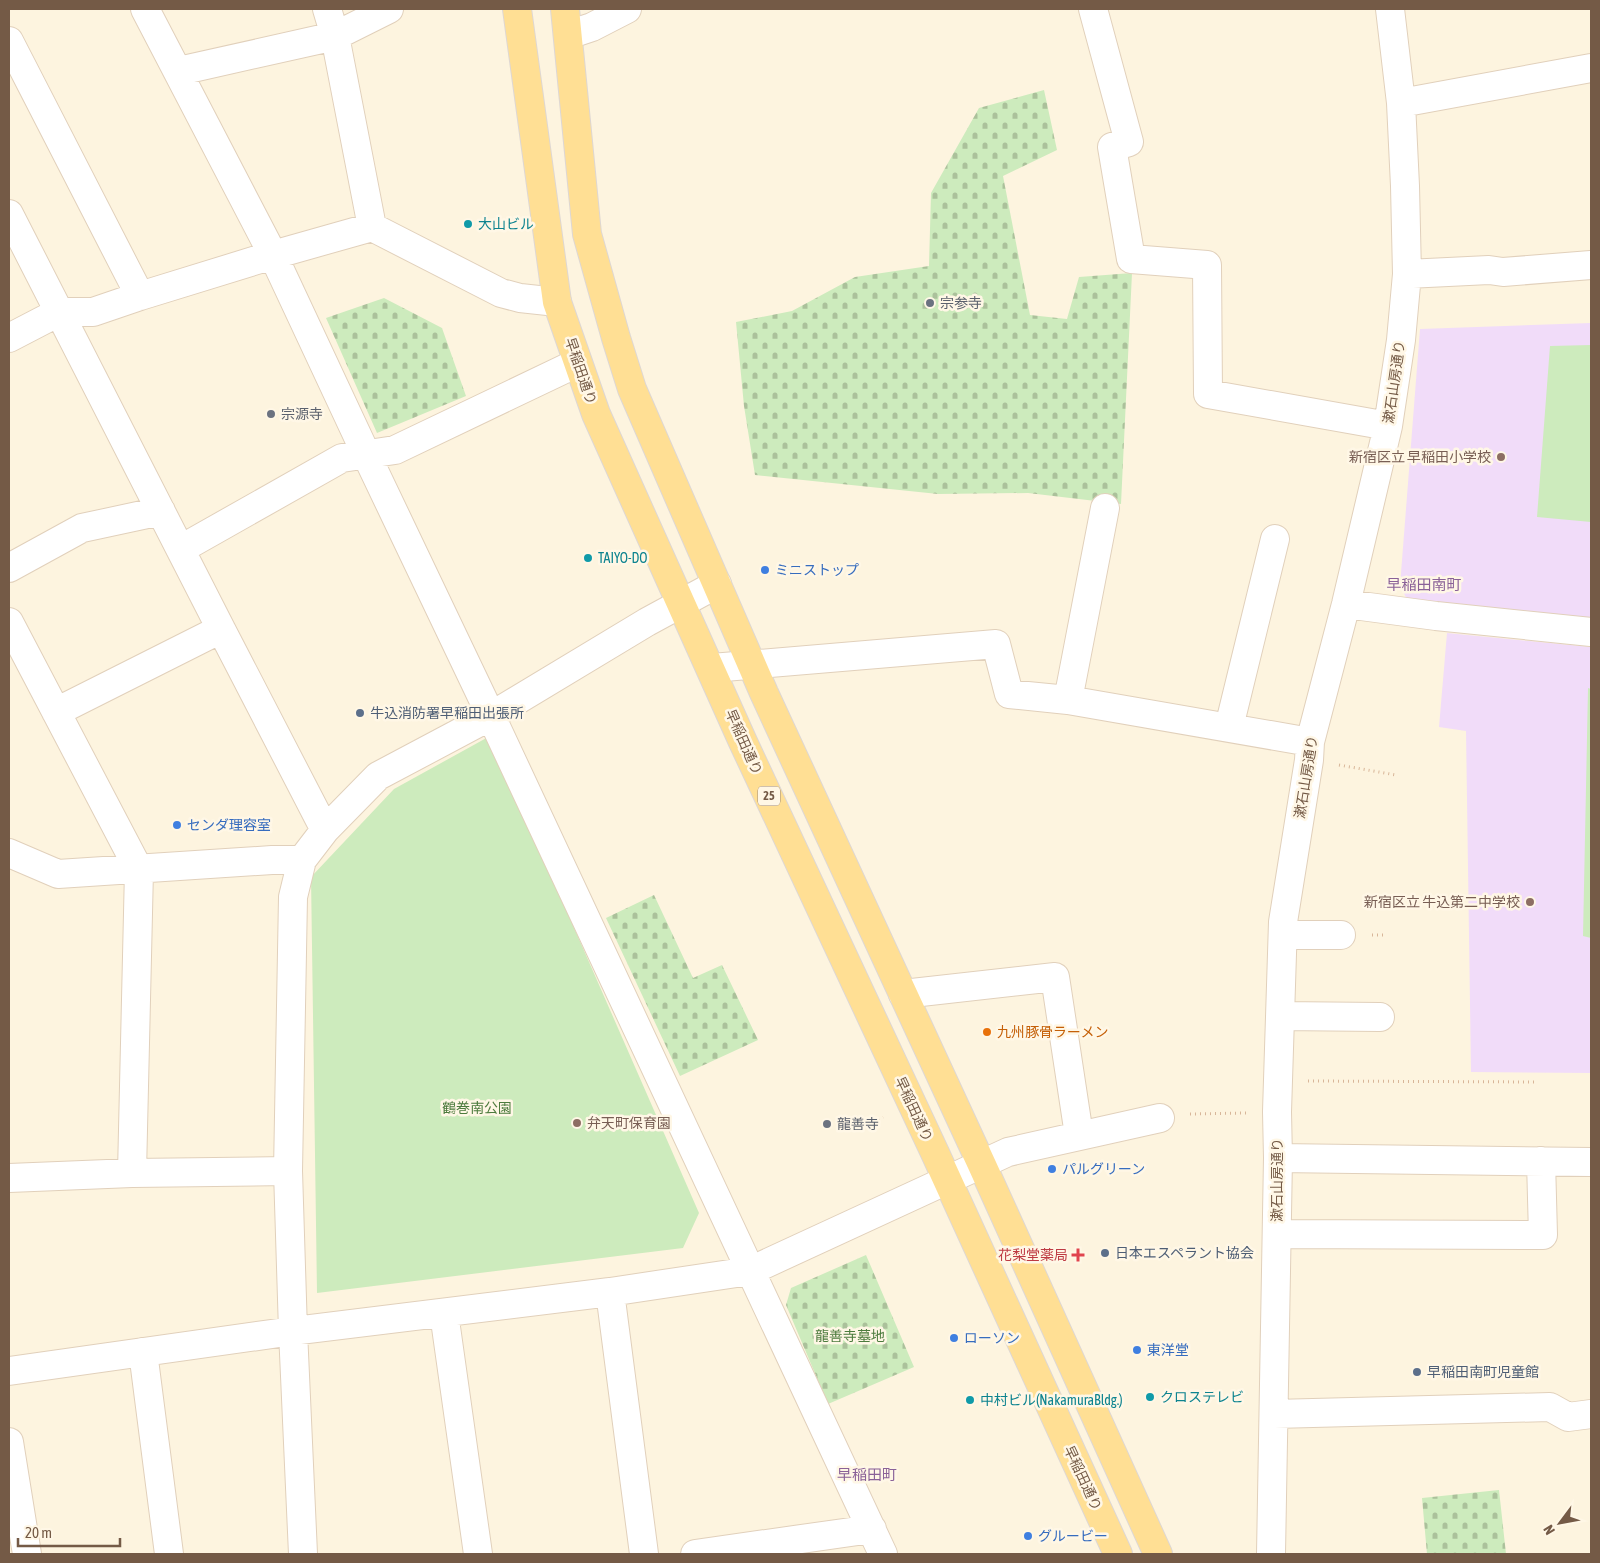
<svg xmlns="http://www.w3.org/2000/svg" width="1600" height="1563" font-family="'Asap Condensed','Noto Sans JP',sans-serif">
	<defs>
		<pattern id="cemetery-stones" width="16" height="16" patternUnits="userSpaceOnUse" patternTransform="scale(1.25)"><rect width="16" height="16" fill="#cdebbd"/><path d="M2 7V4a2 2 0 0 1 4 0v3zM10 15v-3a2 2 0 0 1 4 0v3z" fill="#abc19b"/></pattern>
	</defs>
	<rect width="100%" height="100%" fill="#fdf4df"/>
	<!-- education -->
	<path fill="#f1dcf9" d="M1591 323V620L1410 605 1400 586 1420 329Z
		M1447 633 1591 647V1073L1471 1072 1466 731 1439 727Z"/>
	<!-- cemetery -->
	<path fill="url(#cemetery-stones)" d="M1044 90 1057 150 1003 176 1030 315 1067 319 1079 277 1132 273 1121 504 1028 493 938 494 755 475 744 406 736 322 792 311 855 277 929 266 931 193 979 108Z
		M384 298 442 328 466 396 377 433 326 318Z
		M654 895 693 978 722 965 758 1040 680 1076 606 918Z
		M866 1255 914 1367 828 1404 786 1305 791 1288Z
		M1499 1490 1506 1554H1427L1422 1498Z"/>
	<!-- green -->
	<path fill="#cdebbd" d="M1591 345V522L1537 517 1550 346Z
		M1588 688 1591 689V938L1583 936Z
		M490 736 699 1213 683 1248 317 1293 311 877 394 789Z"/>
	<g fill="none" stroke-linecap="round" stroke-linejoin="round">
		<defs>
			<path id="minor" d="M145 9 273 255 366 454 491 716 883 1554
				M327 9 335 36 372 227
				M1093 9 1129 142 1112 147 1131 259 1207 265 1208 394 1388 426
				M568 35 592 27 627 9
				M9 41 140 296
				M179 71 335 36 389 9
				M1401 103 1591 68
				M9 214 221 629 325 830
				M1407 274 1489 270 1503 272 1591 265
				M9 338 59 312H93L140 296 273 255 372 227 501 293 520 298 557 302
				M181 549 342 458 395 450 577 363
				M9 568 82 528 161 511
				M1346 604 1436 616 1591 632
				M9 622 139 870 132 1173
				M712 668 996 644 1009 694 1068 700 1310 742
				M1068 700 1105 508
				M56 712 221 629
				M1229 727 1275 539
				M9 853 58 874 272 860H302
				M1283 935H1341
				M903 994 1055 977 1079 1135
				M1280 1016 1380 1017
				M1278 1158 1591 1162
				M9 1178 132 1173 288 1171
				M1277 1234 1543 1235 1541 1161
				M610 1292 644 1554
				M444 1313 478 1554
				M143 1352 169 1554
				M9 1371 293 1331 610 1292 750 1271 1008 1152 1160 1118
				M1274 1414 1550 1407 1568 1417 1591 1414
				M9 1442 27 1554
				M303 1554 293 1331 288 1171 293 897 302 860 325 830 378 776 491 716 647 622 717 584
				M695 1554 872 1529
				M1271 1554 1278 1158 1277 1112 1283 922 1309 760 1310 742 1346 604 1388 426 1401 340 1407 274 1405 186 1401 103 1390 9"/>
			<path id="major" d="M517 9 557 302 596 414 743 742 935 1153 1118 1554
				M565 9 587 234 616 338 632 389 764 693 982 1165 1158 1554"/>
		</defs>
		<!-- minor casing -->
		<use href="#minor" stroke="#e1d0bb" stroke-width="30"/>
		<!-- major casing -->
		<use href="#major" stroke="#ded7d3" stroke-width="30"/>
		<!-- path -->
		<path stroke="#d8b699" stroke-width="3" stroke-dasharray="1 4" stroke-linecap="butt" d="M1339 765 1396 775
			M1372 935H1386
			M1308 1081 1537 1082
			M1190 1114 1246 1113
			M865 1126 883 1117"/>
		<!-- minor -->
		<use href="#minor" stroke="#fff" stroke-width="28"/>
		<!-- major -->
		<use href="#major" stroke="#ffdf94" stroke-width="28"/>
	</g>
	<!-- markers -->
	<g fill="#0f9aa8" stroke="#fff7e6" stroke-width="2">
		<circle cx="468" cy="224" r="5"/>
		<circle cx="588" cy="558" r="5"/>
		<circle cx="1150" cy="1397" r="5"/>
		<circle cx="970" cy="1400" r="5"/>
	</g>
	<g fill="#6b7280" stroke="#fff7e6" stroke-width="2">
		<circle cx="930" cy="303" r="5"/>
		<circle cx="271" cy="414" r="5"/>
		<circle cx="827" cy="1124" r="5"/>
	</g>
	<g fill="#8d6e63" stroke="#fff7e6" stroke-width="2">
		<circle cx="1501" cy="457" r="5"/>
		<circle cx="1530" cy="902" r="5"/>
		<circle cx="577" cy="1123" r="5"/>
	</g>
	<g fill="#3f7fe0" stroke="#fff7e6" stroke-width="2">
		<circle cx="765" cy="570" r="5"/>
		<circle cx="177" cy="825" r="5"/>
		<circle cx="1052" cy="1169" r="5"/>
		<circle cx="954" cy="1338" r="5"/>
		<circle cx="1137" cy="1350" r="5"/>
		<circle cx="1028" cy="1536" r="5"/>
	</g>
	<g fill="#5c6f8a" stroke="#fff7e6" stroke-width="2">
		<circle cx="360" cy="713" r="5"/>
		<circle cx="1105" cy="1253" r="5"/>
		<circle cx="1417" cy="1372" r="5"/>
	</g>
	<circle fill="#e8710a" stroke="#fff7e6" stroke-width="2" cx="987" cy="1032" r="5"/>
	<path fill="#e0444e" stroke="#fff7e6" stroke-width="2" d="M1075.5 1247.5h5v5h5v5h-5v5h-5v-5h-5v-5h5z"/>
	<g text-anchor="middle" stroke-width="5" stroke-linejoin="round" paint-order="stroke">
		<!-- shield labels -->
		<rect fill="#fff7e6" stroke="#9e8976" stroke-width="1" x="758" y="786.5" width="22" height="19" rx="4"/>
		<g font-size="12" font-weight="bold" fill="#745a46">
			<text x="769" y="800">25</text>
		</g>
		<!-- culture labels -->
		<g font-size="14" fill="#0d838f" stroke="#fff7e6" text-anchor="start">
			<text x="478" y="229">大山ビル</text>
			<text x="598" y="563">TAIYO-DO</text>
			<text x="1160" y="1402">クロステレビ</text>
			<text x="980" y="1405">中村ビル(NakamuraBldg.)</text>
		</g>
		<!-- worship labels -->
		<g font-size="14" fill="#5b616d" stroke="#fff7e6" text-anchor="start">
			<text x="940" y="308">宗参寺</text>
			<text x="281" y="419">宗源寺</text>
			<text x="837" y="1129">龍善寺</text>
		</g>
		<!-- street labels -->
		<g font-size="14" fill="#745a46" stroke="#fff7e6">
			<text transform="translate(581 371) rotate(71)" y="5">早稲田通り</text>
			<text transform="translate(1394 382) rotate(-82)" y="5">漱石山房通り</text>
			<text transform="translate(744 742) rotate(66)" y="5">早稲田通り</text>
			<text transform="translate(1306 777) rotate(-81)" y="5">漱石山房通り</text>
			<text transform="translate(914 1109) rotate(65)" y="5">早稲田通り</text>
			<text transform="translate(1277 1180) rotate(-90)" y="5">漱石山房通り</text>
			<text transform="translate(1083 1478) rotate(65)" y="5">早稲田通り</text>
		</g>
		<!-- education labels -->
		<g font-size="14" fill="#785e54" stroke="#fff7e6" text-anchor="end">
			<text x="1491" y="462">新宿区立 早稲田小学校</text>
			<text x="1520" y="907">新宿区立 牛込第二中学校</text>
			<text x="587" y="1128" text-anchor="start">弁天町保育園</text>
		</g>
		<!-- shop labels -->
		<g font-size="14" fill="#366cbe" stroke="#fff7e6" text-anchor="start">
			<text x="775" y="575">ミニストップ</text>
			<text x="187" y="830">センダ理容室</text>
			<text x="1062" y="1174">パルグリーン</text>
			<text x="964" y="1343">ローソン</text>
			<text x="1147" y="1355">東洋堂</text>
			<text x="1038" y="1541">グルービー</text>
		</g>
		<!-- service labels -->
		<g font-size="14" fill="#4e5e75" stroke="#fff7e6" text-anchor="start">
			<text x="370" y="718">牛込消防署早稲田出張所</text>
			<text x="1115" y="1258">日本エスペラント協会</text>
			<text x="1427" y="1377">早稲田南町児童館</text>
		</g>
		<!-- food labels -->
		<g font-size="14" fill="#c56008" stroke="#fff7e6" text-anchor="start">
			<text x="997" y="1037">九州豚骨ラーメン</text>
		</g>
		<!-- park labels -->
		<g font-size="14" fill="#4c7b3d" stroke="#fff7e6">
			<text x="477" y="1113">鶴巻南公園</text>
			<text x="850" y="1341">龍善寺墓地</text>
		</g>
		<!-- health labels -->
		<g font-size="14" fill="#be3a42" stroke="#fff7e6" text-anchor="end">
			<text x="1068" y="1260">花梨堂薬局</text>
		</g>
		<!-- neighbourhood labels -->
		<g font-size="15" fill="#8a6198" stroke="#fff7e6">
			<text x="1424" y="590">早稲田南町</text>
			<text x="867" y="1480">早稲田町</text>
		</g>
	</g>
	<!-- border -->
	<rect width="1600" height="1563" fill="none" stroke="#745a46" stroke-width="20"/>
	<!-- north arrow -->
	<g transform="translate(1560 1523) rotate(238)" stroke="#fff7e6" stroke-width="4" paint-order="stroke">
	<path d="M0-4L9 19L0 12L-9 19Z" fill="#745a46"/>
	<text y="-8" font-size="14" font-weight="bold" text-anchor="middle" fill="#745a46">N</text>
	</g>
	<!-- scale -->
	<path d="M18 1538v8h102v-8" fill="none" stroke="#745a46" stroke-width="2.5"/>
	<text x="25" y="1538" font-size="15" fill="#745a46" stroke="#fff7e6" stroke-width="4" paint-order="stroke">20 m</text>
</svg>
